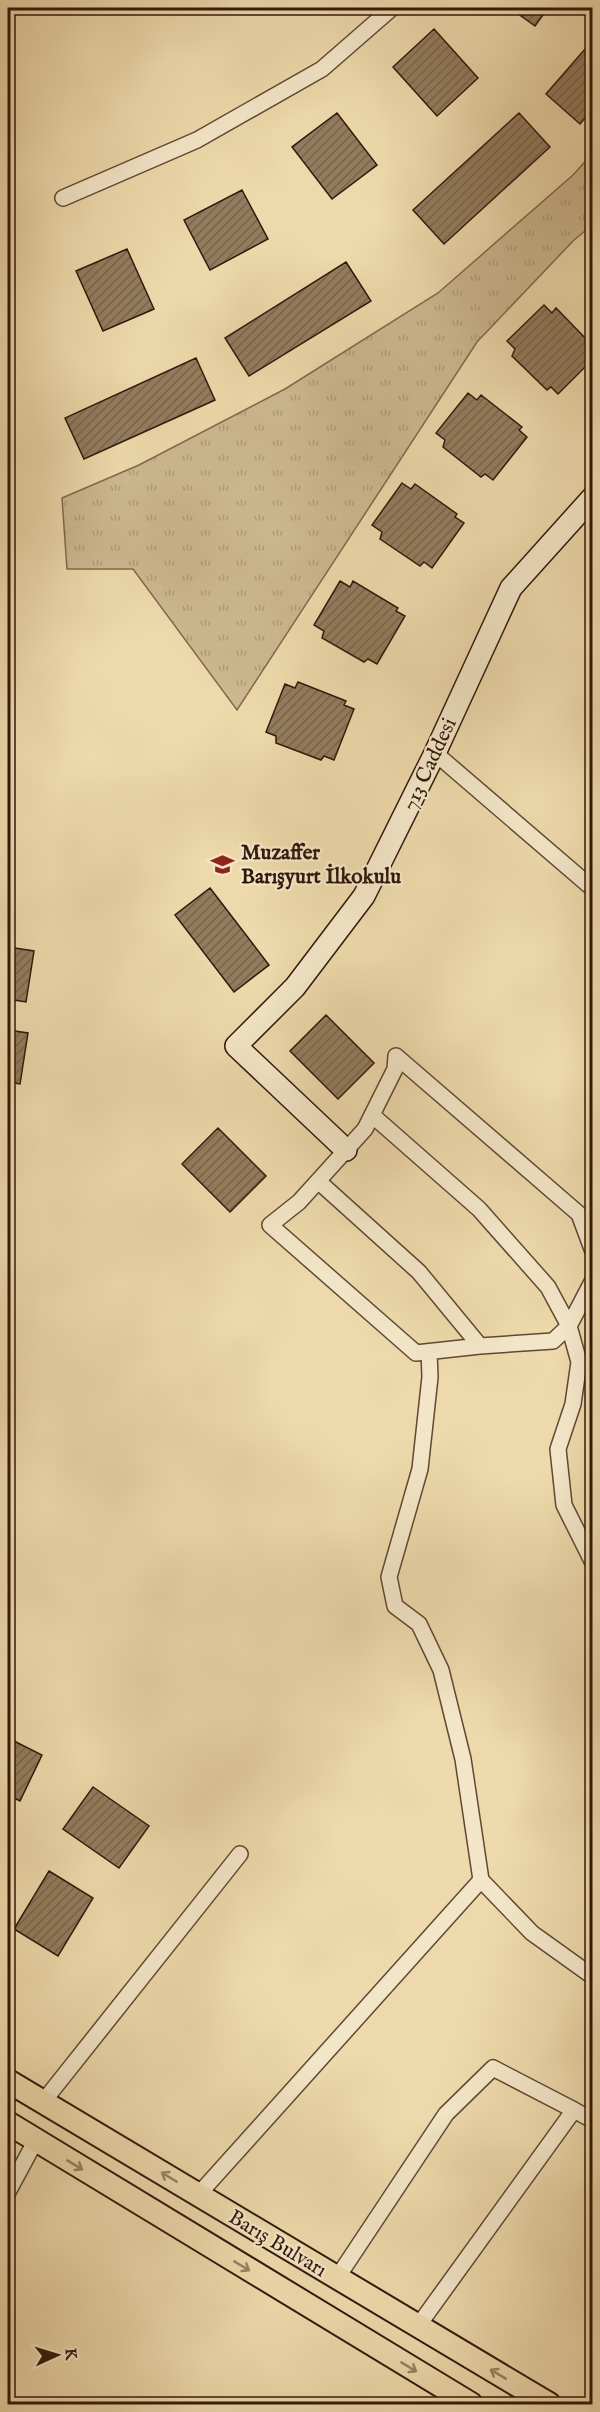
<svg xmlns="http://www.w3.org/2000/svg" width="600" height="2412" font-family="'IM FELL English',serif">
	<defs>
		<pattern id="park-tufts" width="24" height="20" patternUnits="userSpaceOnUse" patternTransform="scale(1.5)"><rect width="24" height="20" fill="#cdb890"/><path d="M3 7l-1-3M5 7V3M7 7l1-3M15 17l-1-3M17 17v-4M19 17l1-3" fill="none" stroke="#b09d7b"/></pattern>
		<pattern id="building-hatch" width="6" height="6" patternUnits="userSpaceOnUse" patternTransform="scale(1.5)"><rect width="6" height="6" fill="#937c5e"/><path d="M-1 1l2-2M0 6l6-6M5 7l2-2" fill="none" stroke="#79654c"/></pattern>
	</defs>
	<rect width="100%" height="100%" fill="#edd9ab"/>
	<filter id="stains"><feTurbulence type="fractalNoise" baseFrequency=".00333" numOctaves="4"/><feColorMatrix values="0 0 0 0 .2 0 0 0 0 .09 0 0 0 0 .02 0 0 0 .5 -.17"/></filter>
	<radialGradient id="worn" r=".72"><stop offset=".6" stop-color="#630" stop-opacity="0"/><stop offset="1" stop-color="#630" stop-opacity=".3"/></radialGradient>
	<!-- park -->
	<path fill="url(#park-tufts)" stroke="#80684e" stroke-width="1.5" d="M592 154V225L573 241 477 342 237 710 133 569H67L62 498 139 465 285 389 438 293 573 175Z"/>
	<!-- building -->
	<path fill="url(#building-hatch)" stroke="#32170b" stroke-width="1.5" d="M510 8H548L535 26Z
		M434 29 478 78 437 116 393 67Z
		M592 41V110L580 124 546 94Z
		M337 113 377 165 332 199 292 147Z
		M519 113 550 147 444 244 413 210Z
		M242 190 268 239 210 270 184 220Z
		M127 249 154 309 103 331 76 271Z
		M346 262 371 301 249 376 225 338Z
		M544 305 552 313 556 308 592 345V360L558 394 551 387 547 390 512 356 515 349 507 341Z
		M196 358 215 400 84 459 65 418Z
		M468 393 477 400 481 395 522 427 519 430 527 437 493 480 485 474 481 477 443 447 445 440 436 433Z
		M402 483 411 489 415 484 457 514 455 517 464 523 432 568 424 562 420 566 380 539 382 532 372 525Z
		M340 581 350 587 353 581 398 608 396 611 405 616 377 664 368 659 364 662 322 638 324 631 314 625Z
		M298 682 346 701 344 705 354 709 334 760 324 756 321 760 276 743V736L266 732 285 684 295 688Z
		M210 888 269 965 234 992 175 915Z
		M8 947 34 951 26 1002 8 999Z
		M326 1015 374 1063 338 1099 290 1051Z
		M8 1030 28 1033 20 1084 8 1082Z
		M218 1128 266 1176 230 1212 182 1164Z
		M8 1738 42 1755 20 1801 8 1795Z
		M93 1787 149 1826 119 1868 63 1829Z
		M49 1871 93 1898 58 1956 14 1929Z"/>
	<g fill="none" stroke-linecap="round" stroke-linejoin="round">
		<defs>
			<path id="street" d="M63 198 197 140 322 69 392 8
				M435 753 592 888
				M396 1056 395 1069 365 1129 299 1202 270 1225 416 1353 480 1346
				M396 1056 579 1214 592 1249
				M372 1115 479 1209 548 1287 569 1326 592 1282
				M318 1181 419 1272 480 1346 553 1341 569 1326 579 1362 573 1404 558 1449 564 1505 592 1561
				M481 1880 532 1933 592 1976
				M43 2102 240 1854
				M574 2110 592 2120
				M8 2192 36 2140
				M198 2195 481 1880 463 1759 441 1670 419 1624 395 1606 389 1577 420 1469 430 1377 429 1352
				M337 2278 446 2114 493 2068 574 2110 418 2326"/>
			<path id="secondary" d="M346 1150 236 1046 295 987 364 896 435 753 511 588 592 498"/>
			<path id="primary" d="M8 2081 549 2404
				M8 2123 471 2404"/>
		</defs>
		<!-- street casing -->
		<use href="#street" stroke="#614833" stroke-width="18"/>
		<!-- secondary casing -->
		<use href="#secondary" stroke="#32170b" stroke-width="24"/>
		<!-- primary casing -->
		<use href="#primary" stroke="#32170b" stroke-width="26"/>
		<!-- street -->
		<use href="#street" stroke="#f3e6c8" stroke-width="15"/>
		<!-- secondary -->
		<use href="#secondary" stroke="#f3e6c8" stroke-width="21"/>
		<!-- primary -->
		<use href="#primary" stroke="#edd9ab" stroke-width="22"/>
	</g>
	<!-- one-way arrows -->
	<defs><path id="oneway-shaft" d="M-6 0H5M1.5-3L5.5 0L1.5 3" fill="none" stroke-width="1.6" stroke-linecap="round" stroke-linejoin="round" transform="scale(1.5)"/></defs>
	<g stroke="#998263">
		<use href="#oneway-shaft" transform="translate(75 2165) rotate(31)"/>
		<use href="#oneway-shaft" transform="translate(169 2177) rotate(-149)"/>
		<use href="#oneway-shaft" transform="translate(242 2266) rotate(31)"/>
		<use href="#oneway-shaft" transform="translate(409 2367) rotate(31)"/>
		<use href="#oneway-shaft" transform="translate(498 2374) rotate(-149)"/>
	</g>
	<!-- icons -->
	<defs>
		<symbol id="school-bare" viewBox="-9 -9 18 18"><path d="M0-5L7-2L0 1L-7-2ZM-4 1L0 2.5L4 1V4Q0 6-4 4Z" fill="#8f2418" stroke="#f3e6c8" stroke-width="2.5" paint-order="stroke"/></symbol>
	</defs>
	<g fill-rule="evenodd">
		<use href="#school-bare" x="206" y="848" width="33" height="33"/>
	</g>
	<g text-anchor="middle" stroke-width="4.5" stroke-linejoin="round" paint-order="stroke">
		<!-- street labels -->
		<g font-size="21" fill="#32170b" stroke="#f3e6c8">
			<text transform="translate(429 764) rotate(-65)" y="7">713 Caddesi</text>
			<text transform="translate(278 2243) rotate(31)" y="7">Barış Bulvarı</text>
		</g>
		<!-- poi labels -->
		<g font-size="21" font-weight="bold" fill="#32170b" stroke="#f3e6c8" text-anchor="start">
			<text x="241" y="859">Muzaffer<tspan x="241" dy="24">Barışyurt İlkokulu</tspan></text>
		</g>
	</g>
	<!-- margin -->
	<rect width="600" height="2412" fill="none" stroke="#edd9ab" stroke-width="30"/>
	<rect x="9" y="9" width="582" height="2394" fill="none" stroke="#32170b" stroke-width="3"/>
	<rect x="15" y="15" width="570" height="2382" fill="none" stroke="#32170b" stroke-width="1.5"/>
	<!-- north arrow -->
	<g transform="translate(57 2355) rotate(86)" stroke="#f3e6c8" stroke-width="4.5" paint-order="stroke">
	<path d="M0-4.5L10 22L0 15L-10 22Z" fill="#32170b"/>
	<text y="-9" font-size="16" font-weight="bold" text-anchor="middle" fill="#32170b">K</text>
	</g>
	<rect width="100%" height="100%" filter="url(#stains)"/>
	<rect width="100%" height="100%" fill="url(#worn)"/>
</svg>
